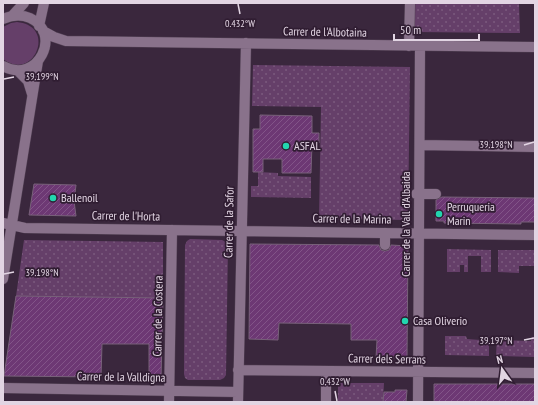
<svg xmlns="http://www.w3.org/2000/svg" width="538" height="405" font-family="'PT Sans Narrow',sans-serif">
	<defs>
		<pattern id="grass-dots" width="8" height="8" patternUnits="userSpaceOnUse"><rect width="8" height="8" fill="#653f69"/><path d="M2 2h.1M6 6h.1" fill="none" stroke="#7b5a7e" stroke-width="1.8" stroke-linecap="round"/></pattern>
		<pattern id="building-hatch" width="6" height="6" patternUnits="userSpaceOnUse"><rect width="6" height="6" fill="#6d3874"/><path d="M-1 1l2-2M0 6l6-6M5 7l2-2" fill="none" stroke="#825488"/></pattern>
	</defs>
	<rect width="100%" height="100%" fill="#3a273d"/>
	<!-- grass -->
	<path fill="url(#grass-dots)" d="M415 3H519L520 33 415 32Z
		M253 65 410 67 408 220 319 219 321 107 252 106Z
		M258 172 278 173V176L311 177V198L251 197V186H258Z
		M190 239 222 240 226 242 228 246 226 375 224 378 220 380H188L185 378 184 374 185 245 187 241Z
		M24 240 163 242V298L16 296Z
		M447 249 491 250V272H481V256H468V272H464V265H460V272H447Z
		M498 250H535V266H519V273L498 272Z
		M445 336H466L467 339 480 340V336H489V356L445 355Z
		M497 336H501V340L531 341 532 337H534L535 357 496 356Z
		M338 383H384L383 402H338Z"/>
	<!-- garden -->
	<path fill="#653f69" d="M17 22C58 26 33 83 3 59V27L11 23Z"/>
	<!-- building -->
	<path fill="url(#building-hatch)" stroke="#78617a" d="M260 115 312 116V133H319V143H312L311 173H282V159H263V172H253V129H260Z
		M34 184 76 185 74 201 76 216 29 215Z
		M442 197 535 198V222H521V224L444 223V221H436V200Z
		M250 244 379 245 381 250 385 251 389 250 391 245 408 246 407 358H376L377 340H351V324L279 323 278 340 249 339Z
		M16 296 163 298 161 378H149V344H102L101 377 4 376Z
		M434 384H535V402H434Z
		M395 390H407L406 402H383L384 392H395Z"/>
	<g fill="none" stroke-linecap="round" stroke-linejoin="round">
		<defs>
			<path id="minor" d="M13 15 24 3
				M3 19C12 15 21 14 30 18 63 33 38 85 3 66
				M39 26 44 3
				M43 31 54 37 66 41 535 47
				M409 46 410 3
				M18 71 28 81 32 94
				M420 145 535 147
				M416 194H436
				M3 223 25 228 535 235
				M385 245V233
				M3 279 38 61
				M238 370 535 373
				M3 388 238 392
				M169 402 172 230
				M238 402 246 43
				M326 402V371
				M418 402 420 46"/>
		</defs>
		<!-- minor casing -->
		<use href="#minor" stroke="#534255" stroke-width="11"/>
		<!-- minor -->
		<use href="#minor" stroke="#89728b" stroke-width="10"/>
	</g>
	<!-- ticks -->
	<path fill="none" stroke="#e2d5e3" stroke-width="1.5" d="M238 4 240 14M4 79 14 77M524 145 534 142M4 274 14 272M524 340 534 338M335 391 337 401"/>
	<!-- markers -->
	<g fill="#22d5af" stroke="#301d32" stroke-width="1.5">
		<circle cx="286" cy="146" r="4"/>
		<circle cx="53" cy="198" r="4"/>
		<circle cx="439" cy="214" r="4"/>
		<circle cx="405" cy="321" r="4"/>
	</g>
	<g text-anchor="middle" stroke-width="3.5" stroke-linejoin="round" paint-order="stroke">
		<!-- street labels -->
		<g font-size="12" fill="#e2d5e3" stroke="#301d32">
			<text transform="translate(325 32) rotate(1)" y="4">Carrer de l'Albotaina</text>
			<text transform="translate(126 216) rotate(1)" y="4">Carrer de l'Horta</text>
			<text transform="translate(352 219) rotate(1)" y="4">Carrer de la Marina</text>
			<text transform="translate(229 222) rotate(-89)" y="4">Carrer de la Safor</text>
			<text transform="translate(406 224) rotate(-90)" y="4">Carrer de la Vall d'Albaida</text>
			<text transform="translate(158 316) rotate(-89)" y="4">Carrer de la Costera</text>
			<text transform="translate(387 359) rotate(1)" y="4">Carrer dels Serrans</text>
			<text transform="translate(121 377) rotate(1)" y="4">Carrer de la Valldigna</text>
		</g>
		<!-- poi labels -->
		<g font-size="12" fill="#e2d5e3" stroke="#301d32" text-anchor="start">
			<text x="294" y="150">ASFAL</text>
			<text x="61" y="202">Ballenoil</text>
			<text x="447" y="211">Perruqueria<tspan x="447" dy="14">Marin</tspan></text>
			<text x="413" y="325">Casa Oliverio</text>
		</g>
	</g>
	<g font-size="10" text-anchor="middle" fill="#e2d5e3" stroke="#301d32" stroke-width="3.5" stroke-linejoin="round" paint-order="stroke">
		<text x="240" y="27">0.432°W</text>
		<text x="42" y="80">39.199°N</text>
		<text x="496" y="148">39.198°N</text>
		<text x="42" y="276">39.198°N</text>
		<text x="496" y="344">39.197°N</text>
		<text x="335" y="385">0.432°W</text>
	</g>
	<!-- border -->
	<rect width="538" height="405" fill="none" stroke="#e2d5e3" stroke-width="8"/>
	<!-- north arrow -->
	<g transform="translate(502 369) rotate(346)" stroke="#301d32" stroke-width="3" paint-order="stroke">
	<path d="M0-3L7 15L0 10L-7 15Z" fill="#e2d5e3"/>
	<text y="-6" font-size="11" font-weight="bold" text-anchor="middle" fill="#e2d5e3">N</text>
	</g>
	<!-- scale -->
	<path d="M394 34v6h85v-6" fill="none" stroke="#e2d5e3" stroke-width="2"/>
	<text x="400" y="34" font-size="12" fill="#e2d5e3" stroke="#301d32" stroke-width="3" paint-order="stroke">50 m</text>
</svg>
